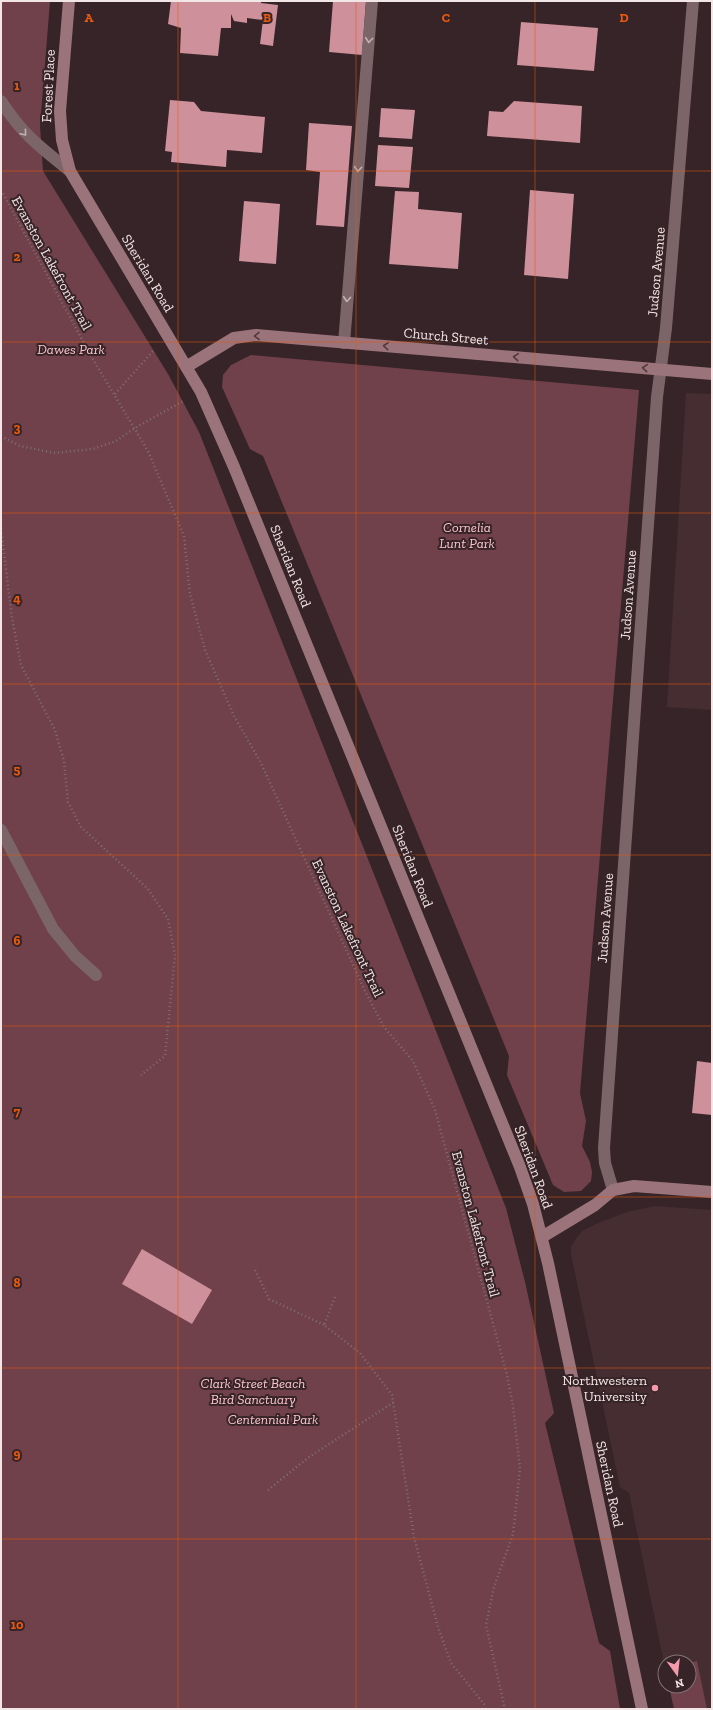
<svg xmlns="http://www.w3.org/2000/svg" width="713" height="1710" font-family="'Zilla Slab',serif">
	<rect width="100%" height="100%" fill="#372428"/>
	<!-- built -->
	<path fill="#462d31" d="M686 393 712 394V710L667 707Z
		M655 1206 712 1210V1709H674L669 1686H689V1662H665V1668L629 1493 620 1487 571 1254V1246L582 1231 598 1223 627 1212Z"/>
	<!-- green -->
	<path fill="#70414a" d="M1 1H50L40 126 43 171 168 374 199 432 506 1208 525 1282 554 1413 545 1423 599 1643 610 1651 620 1709H1Z
		M251 355 639 390 580 1093 586 1121 582 1146 590 1162 592 1172 591 1181 581 1191 564 1192 553 1185 507 1075 509 1056 263 456 250 449 222 387 223 375 231 365Z
		M697 1661 707 1709H674L669 1686H689V1663Z"/>
	<!-- building -->
	<path fill="#ce909b" d="M171 1H261V3L278 5 273 46 260 44 263 20 247 18V23L234 21 231 14V28H221L218 56 180 53 181 28 168 24Z
		M333 1H366L362 55 329 52Z
		M521 22 598 28 594 71 517 65Z
		M170 100 194 102 201 111 265 117 262 153 227 150 226 167 171 162 172 152 165 151Z
		M514 101 582 106 580 143 487 136 489 111 503 112Z
		M381 108 415 110 412 139 379 137Z
		M309 123 352 126 344 227 316 225 320 172 306 170Z
		M378 145 413 147 409 188 375 186Z
		M530 190 574 194 568 279 524 275Z
		M395 191 419 192 418 209 462 213 458 269 389 264Z
		M244 201 280 204 276 264 239 261Z
		M697 1061 712 1063V1115L692 1113Z
		M142 1249 212 1290 192 1324 122 1284Z"/>
	<g fill="none" stroke-linecap="round" stroke-linejoin="round">
		<!-- path -->
		<path stroke="#806f72" stroke-width="2.5" stroke-dasharray="1 3" stroke-linecap="butt" d="M1 190 91 356 148 451 184 536 190 594 205 650 234 716 261 763 365 991 384 1027 413 1061 435 1110 507 1375 513 1406 520 1469 513 1534 494 1587 486 1625 505 1709
			M115 394 153 351
			M1 436 20 446 55 453 93 449 116 441 135 428 183 401
			M1 529 12 618 21 665 55 730 64 761 68 802 81 827 148 889 168 919 175 955 165 1056 141 1075
			M255 1270 269 1299 324 1325
			M335 1297 324 1325 360 1353 392 1395 414 1537 438 1627 451 1663 484 1704 485 1709
			M268 1490 309 1457 394 1402"/>
		<!-- lane -->
		<path stroke="#7b6569" stroke-width="12" d="M344 343 372 1
			M1 830 53 929 75 956 96 975"/>
		<!-- street -->
		<path stroke="#7b6569" stroke-width="12" d="M1 101C22 134 40 147 70 171
			M613 1190 605 1163 604 1148 657 397 666 328 693 1"/>
		<!-- secondary -->
		<path stroke="#9b747b" stroke-width="12" d="M69 1 60 111 62 140 70 171 201 392 234 467 520 1167 533 1204 548 1263 642 1709
			M186 367 234 338 256 335 712 374
			M542 1237 595 1205 613 1190 634 1186 712 1192"/>
	</g>
	<!-- one-way arrows -->
	<defs><path id="oneway-chevron" d="M-2-3.5L2.5 0L-2 3.5" fill="none" stroke-width="1.6" stroke-linecap="round" stroke-linejoin="round"/></defs>
	<g stroke="#c3b2b5">
		<use href="#oneway-chevron" transform="translate(369 40) rotate(95)"/>
		<use href="#oneway-chevron" transform="translate(24 133) rotate(50)"/>
		<use href="#oneway-chevron" transform="translate(358 169) rotate(95)"/>
		<use href="#oneway-chevron" transform="translate(347 299) rotate(95)"/>
	</g>
	<g stroke="#50383d">
		<use href="#oneway-chevron" transform="translate(257 336) rotate(179)"/>
		<use href="#oneway-chevron" transform="translate(386 346) rotate(-175)"/>
		<use href="#oneway-chevron" transform="translate(516 357) rotate(-175)"/>
		<use href="#oneway-chevron" transform="translate(645 368) rotate(-175)"/>
	</g>
	<!-- grid -->
	<path fill="none" stroke="#e8590c" stroke-width="1" stroke-opacity="0.55" d="M178 1V1709M356 1V1709M535 1V1709M1 171H712M1 342H712M1 513H712M1 684H712M1 855H712M1 1026H712M1 1197H712M1 1368H712M1 1539H712"/>
	<!-- markers -->
	<circle fill="#f39aab" stroke="#372428" stroke-width="1.5" cx="655" cy="1388" r="4"/>
	<g text-anchor="middle" stroke-width="4" stroke-linejoin="round" paint-order="stroke">
		<!-- street labels -->
		<g font-size="14" fill="#f3e6e7" stroke="#372428">
			<text transform="translate(48 86) rotate(-87)" y="5">Forest Place</text>
			<text transform="translate(52 263) rotate(61)" y="5">Evanston Lakefront Trail</text>
			<text transform="translate(656 272) rotate(-85)" y="5">Judson Avenue</text>
			<text transform="translate(148 273) rotate(59)" y="5">Sheridan Road</text>
			<text transform="translate(446 336) rotate(5)" y="5">Church Street</text>
			<text transform="translate(291 566) rotate(68)" y="5">Sheridan Road</text>
			<text transform="translate(628 595) rotate(-86)" y="5">Judson Avenue</text>
			<text transform="translate(413 866) rotate(68)" y="5">Sheridan Road</text>
			<text transform="translate(605 918) rotate(-86)" y="5">Judson Avenue</text>
			<text transform="translate(348 928) rotate(65)" y="5">Evanston Lakefront Trail</text>
			<text transform="translate(534 1167) rotate(70)" y="5">Sheridan Road</text>
			<text transform="translate(476 1224) rotate(75)" y="5">Evanston Lakefront Trail</text>
			<text transform="translate(610 1484) rotate(78)" y="5">Sheridan Road</text>
		</g>
		<!-- park labels -->
		<g font-size="14" font-style="italic" fill="#fcc5ce" stroke="#372428">
			<text x="71" y="354">Dawes Park</text>
			<text x="467" y="532">Cornelia<tspan x="467" dy="16">Lunt Park</tspan></text>
			<text x="253" y="1388">Clark Street Beach<tspan x="253" dy="16">Bird Sanctuary</tspan></text>
			<text x="273" y="1424">Centennial Park</text>
		</g>
		<!-- poi labels -->
		<g font-size="14" fill="#f3e6e7" stroke="#372428" text-anchor="end">
			<text x="647" y="1385">Northwestern<tspan x="647" dy="16">University</tspan></text>
		</g>
	</g>
	<g font-size="13" text-anchor="middle" font-weight="bold" fill="#e8590c" stroke="#372428" stroke-width="4" stroke-linejoin="round" paint-order="stroke">
		<text x="89" y="22">A</text>
		<text x="267" y="22">B</text>
		<text x="446" y="22">C</text>
		<text x="624" y="22">D</text>
		<text x="17" y="90">1</text>
		<text x="17" y="261">2</text>
		<text x="17" y="432">3</text>
		<text x="17" y="603">4</text>
		<text x="17" y="774">5</text>
		<text x="17" y="945">6</text>
		<text x="17" y="1116">7</text>
		<text x="17" y="1287">8</text>
		<text x="17" y="1458">9</text>
		<text x="17" y="1629">10</text>
	</g>
	<!-- border -->
	<rect width="713" height="1710" fill="none" stroke="#f3e6e7" stroke-width="4"/>
	<!-- north arrow -->
	<g transform="translate(677 1674) rotate(165)"><circle r="19" fill="#372428" stroke="#827274"/>
	<path d="M0-3L7 15L0 10L-7 15Z" fill="#f39aab"/>
	<text y="-6" font-size="11" font-weight="bold" text-anchor="middle" fill="#f3e6e7">N</text>
	</g>
</svg>
